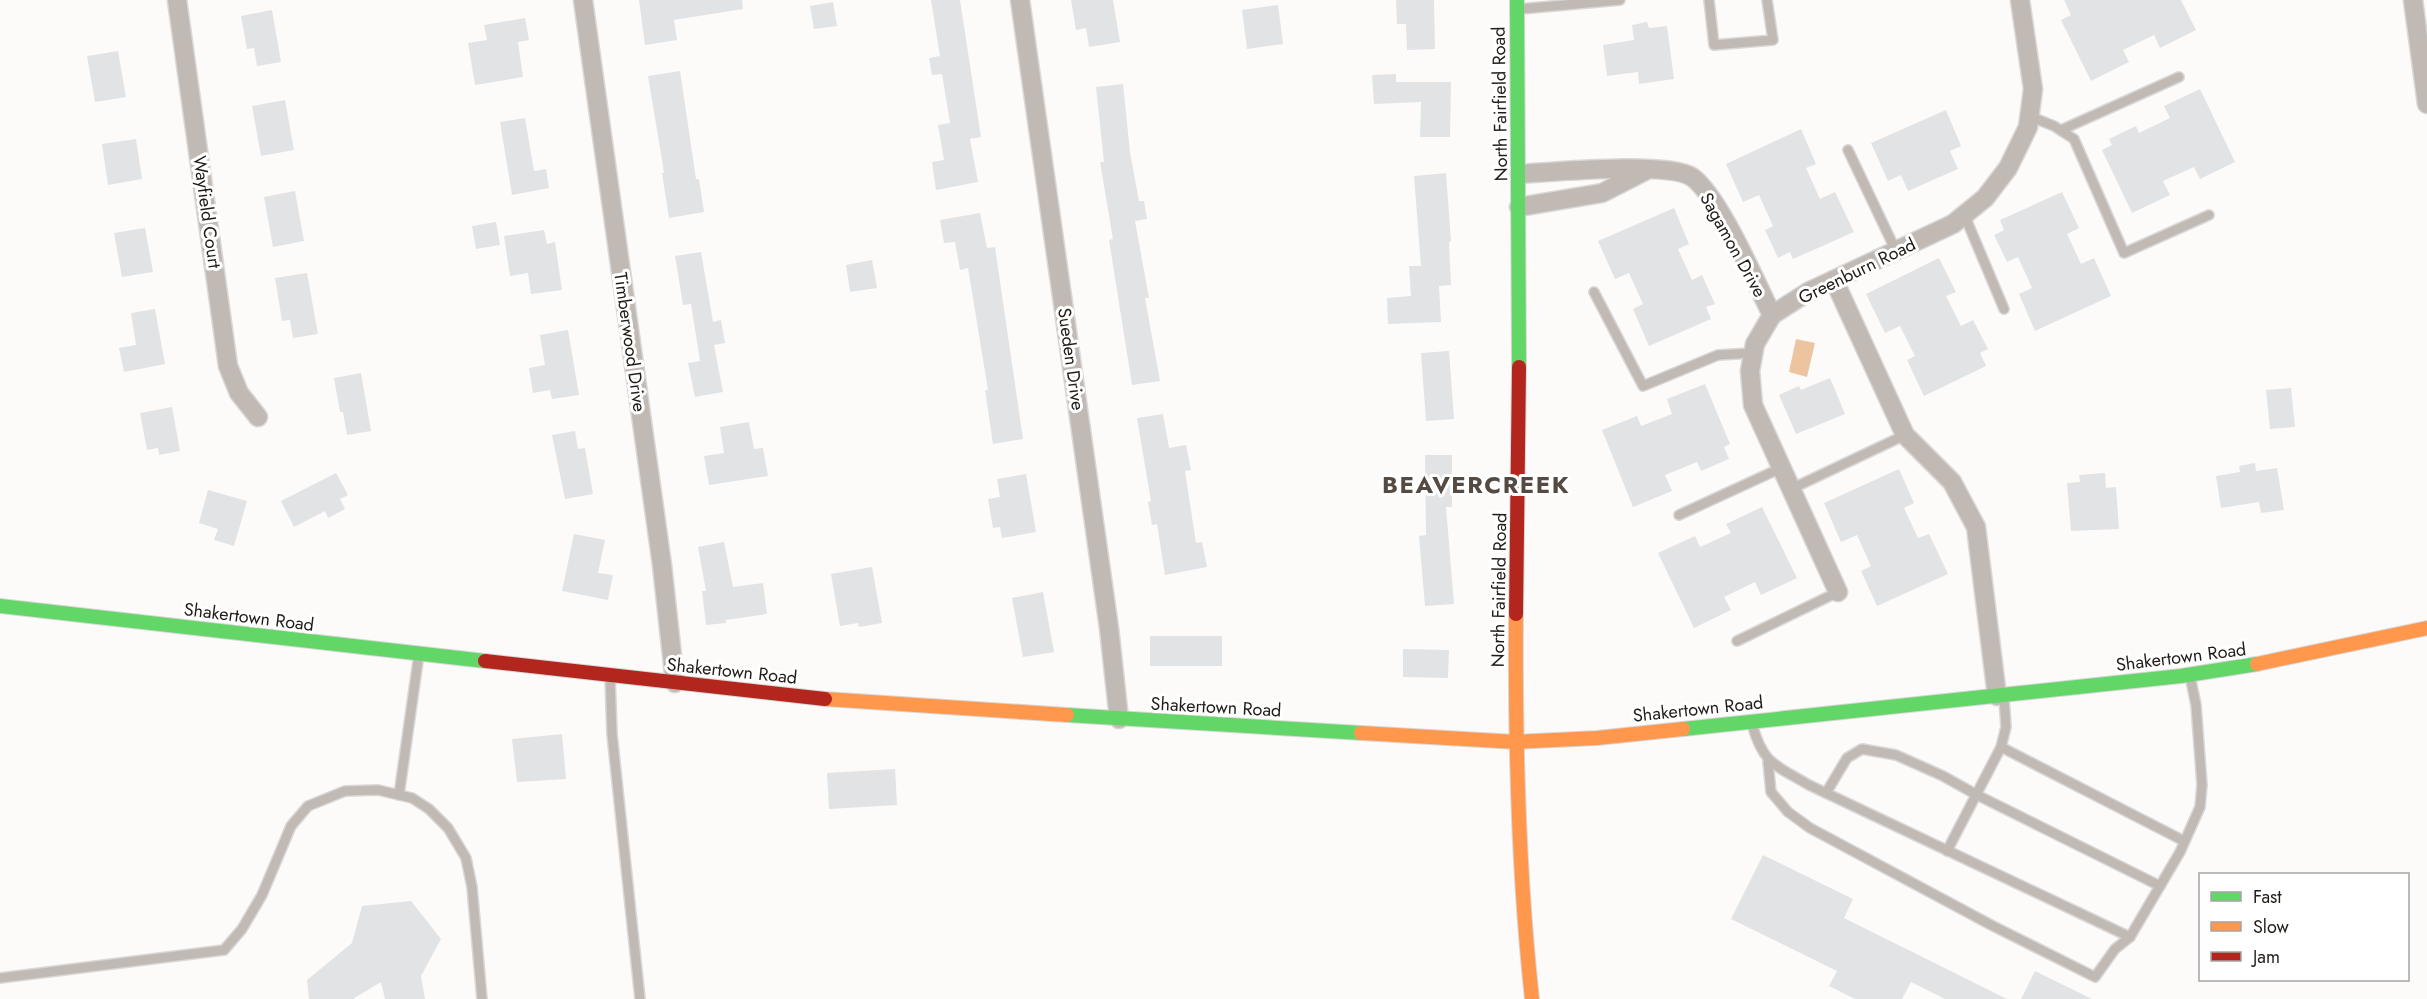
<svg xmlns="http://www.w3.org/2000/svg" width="2427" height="999" viewBox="0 0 2427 999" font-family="Jost,sans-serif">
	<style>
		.water { fill: #ecc4a0 }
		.building { fill: #e2e3e5 }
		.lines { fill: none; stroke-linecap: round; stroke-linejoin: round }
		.lane-casing { stroke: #d9d7d7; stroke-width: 12 }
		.street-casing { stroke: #d9d7d7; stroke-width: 21 }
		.fast-casing { stroke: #d9d7d7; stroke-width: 16 }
		.slow-casing { stroke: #d9d7d7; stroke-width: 16 }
		.jam-casing { stroke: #d9d7d7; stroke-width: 16 }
		.lane { stroke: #c1bab4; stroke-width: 9 }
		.street { stroke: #c1bab4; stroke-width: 18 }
		.fast { stroke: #63d668; stroke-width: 14 }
		.slow { stroke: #ff974d; stroke-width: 14 }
		.jam { stroke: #b3261e; stroke-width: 14 }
		.labels { text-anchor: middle; stroke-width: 6; stroke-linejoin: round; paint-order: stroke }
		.street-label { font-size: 18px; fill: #201c18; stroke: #fff }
		.district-label { font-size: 24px; font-weight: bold; letter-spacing: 1.5px; fill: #544a42; stroke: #fff }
	</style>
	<rect width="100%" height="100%" fill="#fdfbfa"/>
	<!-- water -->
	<path class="water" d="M1796 339 1815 343 1807 377 1789 372Z"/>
	<!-- building -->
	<g class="building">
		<path d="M639 0H742L743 9 674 20 677 40 645 45Z"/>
		<path d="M931 0H960L981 137 970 139 978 182 936 190 932 162 944 160 938 125 950 123 942 74 932 75 929 58 940 56Z"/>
		<path d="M1071 0H1113L1120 42 1089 47 1086 28 1076 30Z"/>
		<path d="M1396 0H1434L1435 49 1407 50 1406 24H1397Z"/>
		<path d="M2064 0H2181L2196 30 2160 48 2154 35 2123 50 2129 62 2091 81 2061 20 2071 15Z"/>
		<path d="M833 2 837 26 814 29 810 6Z"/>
		<path d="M1278 5 1283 44 1247 49 1242 10Z"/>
		<path d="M272 10 281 62 257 66 254 48 247 49 241 16Z"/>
		<path d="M525 18 529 40 518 42 523 77 475 85 468 43 487 40 484 25Z"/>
		<path d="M1647 22 1649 28 1667 26 1674 79 1639 84 1638 72 1607 76 1603 45 1634 40 1632 25Z"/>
		<path d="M118 51 126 97 95 102 87 56Z"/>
		<path d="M680 71 696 179H699L704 212 669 218 662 173H664L662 160 648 76Z"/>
		<path d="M1396 74V82H1451L1450 137H1420L1421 102 1374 104 1372 75Z"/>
		<path d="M1123 84 1130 152 1139 201H1144L1147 219 1135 221 1149 298H1145L1160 381 1132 385 1109 240 1113 239 1100 162H1104L1096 87Z"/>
		<path d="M2200 89 2235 162 2200 179 2194 167 2163 181 2170 195 2132 213 2102 150 2112 145 2109 139 2136 126 2139 133 2170 118 2164 106Z"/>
		<path d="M285 100 294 150 261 156 252 106Z"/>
		<path d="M1946 110 1961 146 1950 151 1958 169 1908 191 1901 175 1888 181 1871 143Z"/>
		<path d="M525 118 534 171 546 169 549 188 512 195 500 122Z"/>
		<path d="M1801 129 1816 164 1806 168 1820 199 1835 192 1854 232 1793 259 1790 252 1778 258 1765 230 1773 226 1759 195 1743 202 1726 164Z"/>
		<path d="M136 139 142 179 108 185 102 144Z"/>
		<path d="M1446 173 1451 241 1449 242 1451 285 1439 286 1441 322 1388 324 1387 298 1411 296 1409 266H1421L1414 176Z"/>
		<path d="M295 191 304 241 273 247 264 197Z"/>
		<path d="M2062 192 2079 228 2067 234 2081 264 2094 258 2111 296 2035 331 2019 294 2032 288 2018 257 2007 262 1994 235 2004 230 2000 220Z"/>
		<path d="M1674 208 1689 244 1678 249 1692 280 1702 275 1715 304 1706 307 1711 319 1649 346 1633 309 1643 304 1629 273 1615 279 1598 241Z"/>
		<path d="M980 213 987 248 995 247 1023 439 993 444 985 390H988L968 268 960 270 955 242 944 243 940 220Z"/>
		<path d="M496 222 500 245 476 249 472 226Z"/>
		<path d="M145 228 153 272 122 277 114 233Z"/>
		<path d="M544 230 547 244 555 242 562 290 531 294 528 273 510 276 504 236Z"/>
		<path d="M701 252 713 322 721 320 725 343 714 345 723 392 695 397 688 363 700 361 691 304 683 305 675 256Z"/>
		<path d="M1939 258 1956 292 1946 296 1961 326 1973 320 1988 349 1980 353 1986 366 1924 396 1907 360 1915 356 1900 326 1885 333 1866 294Z"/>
		<path d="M872 260 877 288 850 292 846 265Z"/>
		<path d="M307 273 318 334 293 338 290 320 282 321 275 278Z"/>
		<path d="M155 309 165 364 124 372 119 348 136 345 131 313Z"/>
		<path d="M568 330 579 395 552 399 550 390 533 393 529 368 545 365 540 335Z"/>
		<path d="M1449 351 1454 419 1426 421 1421 353Z"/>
		<path d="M361 373 371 431 347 435 343 412H340L334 378Z"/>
		<path d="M1830 378 1845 414 1796 434 1779 395 1799 386 1801 390Z"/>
		<path d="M1705 384 1730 444 1724 447 1729 459 1701 471 1697 462 1665 475 1672 491 1633 507 1602 430 1637 416 1641 426 1672 414 1667 399Z"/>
		<path d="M2291 388 2295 427 2270 429 2266 390Z"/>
		<path d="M172 407 180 451 159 455 158 448 147 450 140 413Z"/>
		<path d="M1163 414 1169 448 1186 445 1191 470 1185 471 1196 543 1202 542 1207 567 1165 575 1157 524 1152 525 1148 502 1151 501 1137 418Z"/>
		<path d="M749 422 754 449 763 448 768 476 709 485 704 456 724 453 720 427Z"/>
		<path d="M575 431 578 449 585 448 593 494 565 499 552 435Z"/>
		<path d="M1425 455H1452V507H1446L1454 604 1425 606 1419 536 1426 535Z"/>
		<path d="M2255 463 2256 471 2277 468 2284 510 2261 513 2259 502 2221 508 2216 476 2240 472 2239 466Z"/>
		<path d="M1899 469 1914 503 1904 508 1918 538 1929 534 1948 574 1877 606 1861 571 1871 566 1857 535 1841 542 1824 503Z"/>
		<path d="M336 473 348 495 340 499 345 509 328 518 325 511 294 527 281 501Z"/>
		<path d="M2105 473 2106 488 2116 487 2119 529 2071 531 2067 483 2080 482 2079 475Z"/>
		<path d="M1026 474 1036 532 1002 538 1000 527 993 528 988 499 1000 497 997 479Z"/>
		<path d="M208 490 247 501 234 546 214 540 218 529 199 523Z"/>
		<path d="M1762 507 1797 578 1761 595 1755 582 1724 597 1731 610 1694 628 1658 553 1695 536 1700 547 1731 533 1726 524Z"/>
		<path d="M574 534 605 540 598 573 613 575 608 600 562 591Z"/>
		<path d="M724 542 733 587 763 583 767 614 726 620V623L706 625 702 591H706L698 547Z"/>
		<path d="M872 567 882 623 859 627 858 623 840 626 831 574Z"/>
		<path d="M1043 592 1054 652 1023 657 1012 598Z"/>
		<rect x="1150" y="636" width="72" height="30"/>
		<path d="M1403 649 1449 650 1448 678 1403 677Z"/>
		<path d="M562 734 566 779 517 782 512 739Z"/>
		<path d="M895 769 897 805 829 809 827 773Z"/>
		<path d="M1763 855 1853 899 1844 918 2007 999H1945L1911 982 1902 999H1855L1829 986 1837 971 1731 919Z"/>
		<path d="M411 901 441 939 421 976 425 999H385L381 982 353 999H309L307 980 352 943 362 906Z"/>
		<path d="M2035 971 2092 999H2021Z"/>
	</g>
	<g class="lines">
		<!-- lane casing -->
		<g class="lane-casing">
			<g id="lane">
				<path d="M1709 0 1714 45 1773 40 1767 0"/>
				<path d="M1520 9 1620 0"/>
				<path d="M2029 116 2054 126 2074 139 2124 253 2209 215"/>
				<path d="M2061 130 2179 77"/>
				<path d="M1848 150 1896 251"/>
				<path d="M1964 214 2004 309"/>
				<path d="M1594 292 1643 386 1718 355 1753 353"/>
				<path d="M1791 489 1905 435"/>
				<path d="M1679 515 1781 468"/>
				<path d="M1737 641 1838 592"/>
				<path d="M610 676 612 734 640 999"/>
				<path d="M1752 724C1763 764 1775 765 1809 785L2130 937"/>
				<path d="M2001 747 2184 841"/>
				<path d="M1768 762 1771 792 1788 812 1810 828 1993 926 2095 977 2115 949 2130 937 2180 852 2200 807 2202 785 2196 705 2190 676"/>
				<path d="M1826 793 1847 758 1862 749 1896 755 1943 776 1977 795 2160 886"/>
				<path d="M399 795 419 654"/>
				<path d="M1947 851 2001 747 2006 727 2004 698"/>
				<path d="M0 978 224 950 242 929 262 895 291 826 308 806 345 791 378 790 412 798 429 809 448 828 466 858 472 887 482 999"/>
			</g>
		</g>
		<!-- street casing -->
		<g class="street-casing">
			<g id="street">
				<path d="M177 0 228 366 239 393 258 417"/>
				<path d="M583 0 662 565 675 683"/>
				<path d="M1020 0 1109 628 1119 719"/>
				<path d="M2413 0 2427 104"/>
				<path d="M1520 174C1553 172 1668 161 1692 177 1719 196 1756 283 1772 315"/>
				<path d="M1519 207 1602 193 1645 171"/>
				<path d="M1834 280 1905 435 1952 482 1976 527 1997 696"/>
				<path d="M1838 592 1753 405 1750 371 1755 344 1772 315 1808 292 1953 224 1985 198 2008 168 2028 127 2033 89 2020 0"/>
			</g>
		</g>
		<!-- fast casing -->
		<g class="fast-casing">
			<g id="fast">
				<path d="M1517 0 1519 367"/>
				<path d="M0 606 485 661"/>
				<path d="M1067 715 1361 733"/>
				<path d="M1683 729 2181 676 2257 664"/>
			</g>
		</g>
		<!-- slow casing -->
		<g class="slow-casing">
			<g id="slow">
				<path d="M1516 614C1515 743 1518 871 1532 999"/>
				<path d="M2257 664 2427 628"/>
				<path d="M825 699 1067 715"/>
				<path d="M1361 733 1516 742 1597 738 1683 729"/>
			</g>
		</g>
		<!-- jam casing -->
		<g class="jam-casing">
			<g id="jam">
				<path d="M1516 614 1519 367"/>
				<path d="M485 661 825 699"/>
			</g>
		</g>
		<!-- lane -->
		<use href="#lane" class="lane"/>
		<!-- street -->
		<use href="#street" class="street"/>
		<!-- fast -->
		<use href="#fast" class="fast"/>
		<!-- slow -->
		<use href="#slow" class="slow"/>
		<!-- jam -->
		<use href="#jam" class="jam"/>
	</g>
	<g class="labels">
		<!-- street labels -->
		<g class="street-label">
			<text transform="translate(1500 104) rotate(-91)" y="6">North Fairfield Road</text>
			<text transform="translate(207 212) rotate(82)" y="6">Wayfield Court</text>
			<text transform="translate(1733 245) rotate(61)" y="6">Sagamon Drive</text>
			<text transform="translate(1857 271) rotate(-26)" y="6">Greenburn Road</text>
			<text transform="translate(630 342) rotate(82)" y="6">Timberwood Drive</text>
			<text transform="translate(1071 359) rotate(82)" y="6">Sueden Drive</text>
			<text transform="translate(1499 590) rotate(-89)" y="6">North Fairfield Road</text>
			<text transform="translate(249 617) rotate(7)" y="6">Shakertown Road</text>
			<text transform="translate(2181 657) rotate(-7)" y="6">Shakertown Road</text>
			<text transform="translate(732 671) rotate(6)" y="6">Shakertown Road</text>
			<text transform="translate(1216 707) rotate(3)" y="6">Shakertown Road</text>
			<text transform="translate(1698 709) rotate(-6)" y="6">Shakertown Road</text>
		</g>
		<!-- district labels -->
		<g class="district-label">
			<text x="1476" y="493">BEAVERCREEK</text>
		</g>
	</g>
	<!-- legend -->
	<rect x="2199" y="873" width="210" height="108" fill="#ffffff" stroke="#a6a4a3" stroke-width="1.5"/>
	<rect x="2211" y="892" width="30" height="9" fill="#63d668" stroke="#a6a4a3" stroke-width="1.5"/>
	<text x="2253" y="903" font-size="18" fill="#201c18">Fast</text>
	<rect x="2211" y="922" width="30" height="9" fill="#ff974d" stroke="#a6a4a3" stroke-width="1.5"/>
	<text x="2253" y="933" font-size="18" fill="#201c18">Slow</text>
	<rect x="2211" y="952" width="30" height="9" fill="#b3261e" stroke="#a6a4a3" stroke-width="1.5"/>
	<text x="2253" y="963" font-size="18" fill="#201c18">Jam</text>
</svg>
